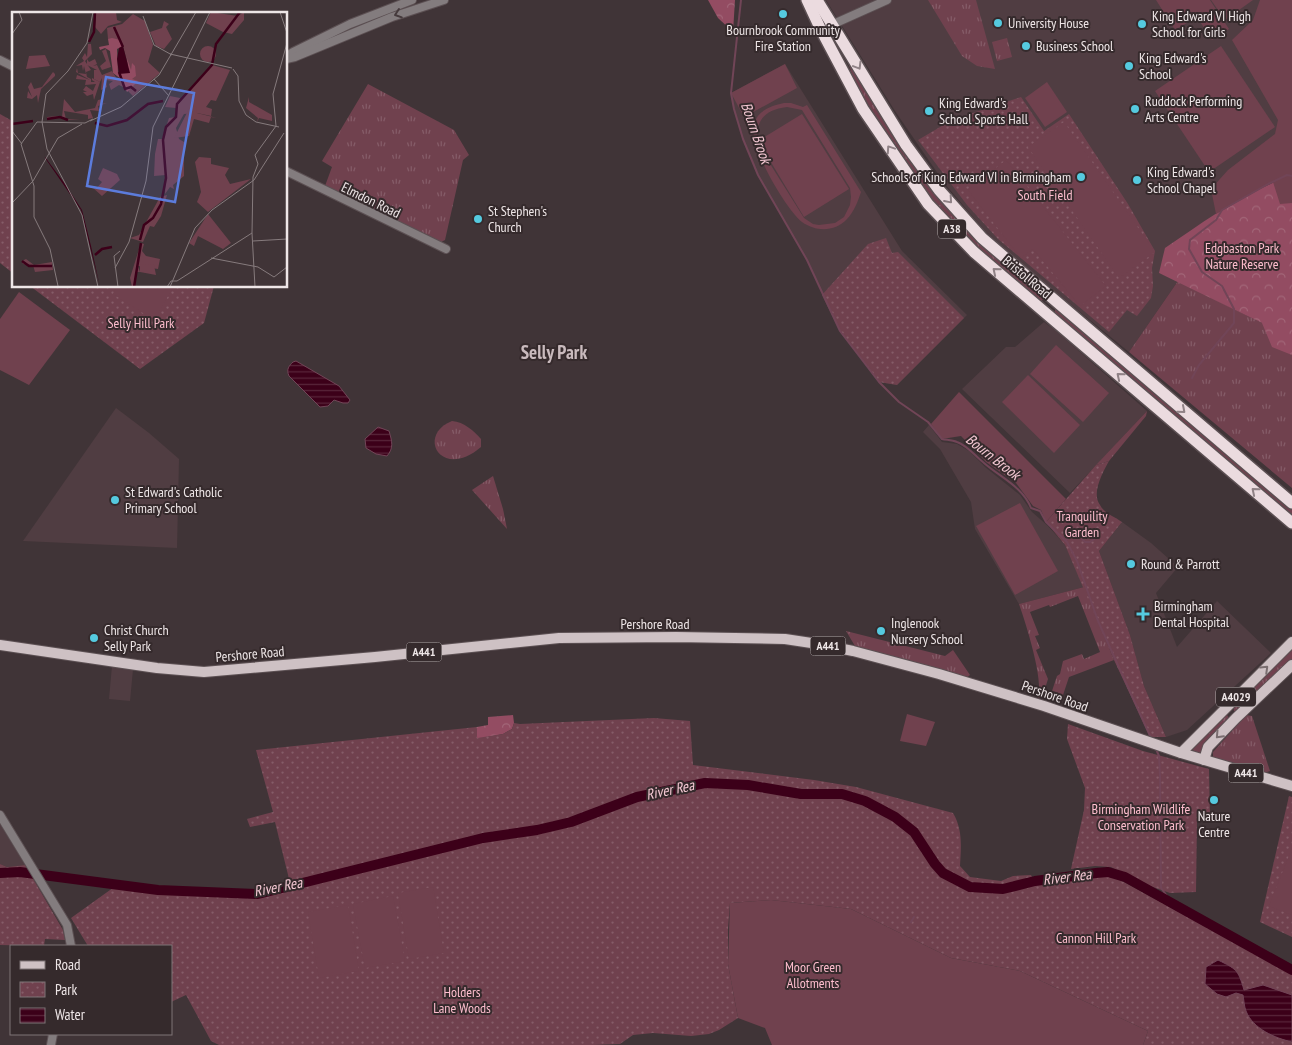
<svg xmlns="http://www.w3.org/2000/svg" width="1292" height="1045" viewBox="0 0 1292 1045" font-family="'PT Sans Narrow',sans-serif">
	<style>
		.built { fill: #503d42 }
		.grass { fill: url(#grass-tufts) }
		.forest { fill: url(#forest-crowns) }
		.park { fill: url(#park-dots) }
		.garden { fill: #70414e; fill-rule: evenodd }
		.water { fill: url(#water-rules); stroke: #714557 }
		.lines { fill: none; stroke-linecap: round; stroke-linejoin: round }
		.stream { stroke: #714557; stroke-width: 2 }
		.river { stroke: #3c0019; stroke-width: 10 }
		.minor-casing { stroke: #5c5053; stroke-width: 10 }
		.major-casing { stroke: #5c5053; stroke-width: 12 }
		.highway-casing { stroke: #5c5053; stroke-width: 14 }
		.minor { stroke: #837c7e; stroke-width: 8 }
		.major { stroke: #cec1c4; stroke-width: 10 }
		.highway { stroke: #ebdbdf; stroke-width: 11 }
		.oneway { stroke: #453a3c }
		.oneway2 { stroke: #908286 }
		.oneway3 { stroke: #7a6e70 }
		.poi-dot { fill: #55cadf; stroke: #352a2c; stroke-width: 2 }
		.labels { text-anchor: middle; stroke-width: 4; stroke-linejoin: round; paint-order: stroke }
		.shield { fill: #352a2c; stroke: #b6aeaf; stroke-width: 1 }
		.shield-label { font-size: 12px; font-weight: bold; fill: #eee6e7 }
		.poi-label { font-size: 14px; fill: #eee6e7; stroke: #352a2c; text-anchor: start }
		.park-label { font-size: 14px; fill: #febece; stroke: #352a2c }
		.street-label { font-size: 14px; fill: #eee6e7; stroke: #352a2c }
		.water-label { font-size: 15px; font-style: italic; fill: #f4c8d3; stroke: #352a2c }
		.district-label { font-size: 19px; font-weight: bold; fill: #c9babd; stroke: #352a2c }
		.inset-river { fill: none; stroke: #3c0019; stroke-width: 2.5 }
		.inset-road { fill: none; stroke: #867b7d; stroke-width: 1 }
		.view { fill: #5c7cdc; fill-opacity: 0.15; stroke: #5c7cdc; stroke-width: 2.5 }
		.inset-edge { fill: none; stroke: #eee6e7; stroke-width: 2.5 }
	</style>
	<defs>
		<pattern id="grass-tufts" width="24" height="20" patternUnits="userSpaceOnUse" patternTransform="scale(1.25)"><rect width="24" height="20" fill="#70414e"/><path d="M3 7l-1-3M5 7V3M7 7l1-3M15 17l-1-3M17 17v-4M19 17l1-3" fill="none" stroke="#855c68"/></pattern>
		<pattern id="forest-crowns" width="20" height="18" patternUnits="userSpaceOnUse" patternTransform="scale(1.25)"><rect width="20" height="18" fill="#934c62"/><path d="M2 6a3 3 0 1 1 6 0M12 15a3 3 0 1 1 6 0" fill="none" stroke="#a26678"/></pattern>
		<pattern id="park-dots" width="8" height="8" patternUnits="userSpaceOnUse" patternTransform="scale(1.25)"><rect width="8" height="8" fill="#70414e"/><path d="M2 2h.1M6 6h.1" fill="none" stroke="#855c68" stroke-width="1.8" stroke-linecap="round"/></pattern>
		<pattern id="water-rules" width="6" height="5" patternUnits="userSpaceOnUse" patternTransform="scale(1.25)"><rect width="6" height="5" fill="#3c0019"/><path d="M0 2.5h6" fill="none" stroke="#58253a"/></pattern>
	</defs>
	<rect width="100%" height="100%" fill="#403437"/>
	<!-- built -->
	<g class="built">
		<path d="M826 0H1292V203L1273 182 1222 210 1159 273 1178 281 1129 352 1009 254 985 231 945 184 895 111Z"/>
		<path d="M785 64 902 251 967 315 897 385 879 382 840 331 807 260 758 175 743 139 734 109 731 93Z"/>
		<path d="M1044 322 1055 330 1147 411 1070 493 962 389 1006 347H1015Z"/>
		<path d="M116 408 149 433 179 459 177 548 23 541Z"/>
		<path d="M929 425 942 442 957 444 969 451 985 467 1020 495 1032 512 1048 526 1065 545 1084 587 1019 604 975 529 971 502 940 449 923 432Z"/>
		<path d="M1122 522 1151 543 1178 567 1156 593 1177 647 1217 601 1271 653 1187 730 1166 737 1144 686 1130 635 1099 551Z"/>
		<path d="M112 666 133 669 130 701 109 699Z"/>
		<path d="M0 824 25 865 7 867 0 864Z"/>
	</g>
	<!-- grass -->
	<g class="grass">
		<path d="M928 0H976L995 69 977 66 962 56Z"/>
		<path d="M1007 38 1012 57 997 61 992 42Z"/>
		<path d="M847 59 902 144 1044 298 1041 302 976 251 930 201 855 84Z"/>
		<path d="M368 84 454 130 469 155 463 160 445 240 441 242 394 221 325 186 332 167 322 161Z"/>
		<path d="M1178 281 1262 323 1292 310V488L1129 352Z"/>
		<path d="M1055 307 1292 507V518L1055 316Z"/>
		<path d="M1147 411 1146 416 1109 461 1096 465Z"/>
		<path d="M452 421C464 422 474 431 481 439V447C441 481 416 435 452 421Z"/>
		<path d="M493 476 503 509 507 529 472 490Z"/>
		<path d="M1084 587 1114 660 1069 677 1063 695 1052 691 1057 676 1060 674 1063 661 1082 654 1084 659 1100 652 1078 596 1050 607 1049 605 1030 612 1039 635 1035 636 1040 648 1036 650 1048 679 1042 698H1038C1044 680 1026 624 1019 604Z"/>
		<path d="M846 631 945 656 953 650 970 675 967 677 855 646Z"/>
		<path d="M1292 646V660L1238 712 1234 711 1233 706Z"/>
		<path d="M1226 713 1230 720 1200 753 1194 751 1190 747Z"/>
		<path d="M1246 715 1252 716 1270 771 1264 773 1213 757V752Z"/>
	</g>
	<!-- forest -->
	<g class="forest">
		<path d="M708 0H735L733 32 718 18Z"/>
		<path d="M1292 176V355L1272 347 1262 323 1159 273 1165 248C1205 221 1246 190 1292 176Z"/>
		<path d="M513 715 514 723 512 729 503 734 477 739V727L488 725V717Z"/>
	</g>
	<!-- park -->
	<g class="park">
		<path d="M1021 97 1044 131 1069 114 1128 204 1155 251 1152 268 1153 286 1151 298 1137 316 1127 310 1109 332 998 239 967 205 918 140 952 120Z"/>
		<path d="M0 114 14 122V130L11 136 14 137V274L0 263Z"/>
		<path d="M886 238 892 253 898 252 964 318 897 385 879 382 840 331 822 295 868 244Z"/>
		<path d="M30 286H214L204 323 140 369Z"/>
		<path d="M1109 461C1103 472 1091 493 1100 505 1104 513 1115 517 1122 522L1099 551 1130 635 1144 686 1166 737H1150L1114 660 1065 545 1046 522 1096 465Z"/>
		<path d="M654 718 690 721 693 765 814 780 856 787 953 813C963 830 961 847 960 866L970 877 1001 881 1013 876 1031 875 1036 884 1097 874 1109 876 1124 882 1292 974V1045H1143L1148 1031 1020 971 951 958 851 909 771 900 730 903 728 929V964L738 1018 719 1030 709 1034 691 1036 653 1033 633 1035 620 1044 593 1045H219L211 1041 186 995 171 1002V946H88L71 918 117 885 158 890 258 894 291 887 275 822 250 827 247 819 273 812 256 750 477 727V738L503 734 512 729 514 723 520 724Z"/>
		<path d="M1068 724 1143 751 1209 769 1210 819H1197L1196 892 1170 893 1144 884 1111 867 1095 866 1071 869 1084 810 1085 788 1067 739Z"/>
		<path d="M1289 796 1292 797V937L1260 922Z"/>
		<path d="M0 864 7 867 25 865 63 930 65 940 45 939 44 946 0 945Z"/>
	</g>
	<!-- garden -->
	<g class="garden">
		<path d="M1156 0H1210L1229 29 1212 40 1197 17 1175 30Z"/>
		<path d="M1211 0H1253L1225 20Z"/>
		<path d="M1260 0H1292V203L1280 204 1273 182 1216 214 1211 189 1228 170 1275 134 1278 120 1232 40 1253 20Z"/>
		<path d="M1221 46 1275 127 1209 172 1155 91Z"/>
		<path d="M785 64 797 88 744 117 731 93Z"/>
		<path d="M1047 82 1067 112 1045 127 1025 98Z"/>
		<path d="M784 103H791L803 107 807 105 861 192C858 201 854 212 847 219 835 232 816 232 802 222 785 208 748 145 754 124 758 110 771 106 784 103ZM787 107 802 110 850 188 851 197 850 205 844 217 835 223 819 225 813 224 804 218 757 143C756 120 764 110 787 107Z"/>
		<path d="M802 114 849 189 804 217 758 141Z"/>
		<path d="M1064 122 1155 252 1119 278 1028 147Z"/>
		<path d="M1006 160 1106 286 1080 306 1033 249 1021 258 968 190Z"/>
		<path d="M117 286H174L154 320 113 294Z"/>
		<path d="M19 292 70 330 29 385 0 370V319Z"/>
		<path d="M1056 345 1109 393 1083 422 1030 374Z"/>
		<path d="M1028 375 1080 425 1054 453 1002 402Z"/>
		<path d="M959 392 1066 499 1046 522 1041 510 1033 506 1016 483 986 462 961 436 942 439 931 424Z"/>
		<path d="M1020 503 1058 571 1015 595 976 526Z"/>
		<path d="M907 714 935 722 926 746 900 741Z"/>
		<path d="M1292 848V915L1269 906Z"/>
		<path d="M433 887 444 953 409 959 398 893Z"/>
		<path d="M393 896 405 961 365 968 353 904Z"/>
		<path d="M771 900 851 909 951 958 1020 971 1148 1031 1143 1045H772L765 1028 738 1018 728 964 730 903Z"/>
		<path d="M348 905 359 971 319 978 308 912Z"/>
	</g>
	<!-- water -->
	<g class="water">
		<path d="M296 361 339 386 350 400 348 403H343L334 400 328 406 320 407 289 376C286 369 289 366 293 362Z"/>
		<path d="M378 427 389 431C392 441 394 448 387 456L376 454 366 448 365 439Z"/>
		<path d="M1218 960C1236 969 1238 969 1244 990L1263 985 1292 995V1042C1275 1038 1253 1029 1246 1011 1244 1006 1244 1000 1243 995L1236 993 1226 997 1217 994 1205 984 1206 967Z"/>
	</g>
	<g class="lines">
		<!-- stream -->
		<g class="stream">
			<path d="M741 0 731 93 734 109 743 139 758 175 807 260 840 331 879 382 899 402 928 422 942 439C946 440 952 440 957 442 968 446 975 456 984 463 1000 477 1023 487 1031 508L1040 511 1046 522 1067 542 1077 561 1098 621 1151 738"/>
			<path d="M1192 378 1199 365 1234 323V309L1222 286 1202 272 1189 249 1190 240 1216 220 1222 210 1268 184 1287 175 1292 176"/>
			<path d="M1082 539 1085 542H1090L1097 537"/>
			<path d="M1066 540 1076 533 1080 537"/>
			<path d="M1156 749 1159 756 1160 776 1161 888 1173 904"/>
			<path d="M911 922 914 917"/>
		</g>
		<!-- river -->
		<path class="river" d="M0 873 20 872 158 890 258 894 483 838 537 830 571 822 637 797 705 783 748 785 801 794H842L865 801 895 817 914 832 935 864 943 873 970 887 1003 889 1035 881 1096 873 1108 872 1125 877 1292 970"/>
		<!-- minor casing -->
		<g class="minor-casing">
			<g id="minor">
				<path d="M829 26 887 0"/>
				<path d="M286 57 293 52 350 24 412 0"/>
				<path d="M286 59 295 57 392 17 444 0"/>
				<path d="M0 60 14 67"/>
				<path d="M286 171 446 249"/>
				<path d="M0 815 67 925 71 946"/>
				<path d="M51 1045 53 1034"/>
			</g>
		</g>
		<!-- major casing -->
		<g class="major-casing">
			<g id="major">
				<path d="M0 645 157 668 204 672 375 657 559 638 676 637 785 639 818 644 853 651 939 674 1044 706 1181 753 1292 786"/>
				<path d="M1181 753 1292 642"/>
				<path d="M1204 760 1208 747 1236 718 1292 665"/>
			</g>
		</g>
		<!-- highway casing -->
		<g class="highway-casing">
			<g id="highway">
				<path d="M807 0 820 28 863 109 928 204 974 252 1292 523"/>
				<path d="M817 0 906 145 939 190 982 238 1292 503"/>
			</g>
		</g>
		<!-- minor -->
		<use href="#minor" class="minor"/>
		<!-- major -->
		<use href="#major" class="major"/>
		<!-- highway -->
		<use href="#highway" class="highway"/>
	</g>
	<!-- one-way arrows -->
	<defs><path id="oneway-chevron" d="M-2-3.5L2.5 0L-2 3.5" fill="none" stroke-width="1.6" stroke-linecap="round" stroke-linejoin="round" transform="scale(1.25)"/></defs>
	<use class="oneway" href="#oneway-chevron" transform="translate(398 14) rotate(161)"/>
	<g class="oneway2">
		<use href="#oneway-chevron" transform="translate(858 66) rotate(59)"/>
		<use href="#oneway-chevron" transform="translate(890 149) rotate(-124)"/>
		<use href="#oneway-chevron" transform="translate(949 200) rotate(49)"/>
		<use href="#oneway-chevron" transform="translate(996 271) rotate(-140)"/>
		<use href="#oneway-chevron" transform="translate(1120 376) rotate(-140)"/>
		<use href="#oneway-chevron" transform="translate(1182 410) rotate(41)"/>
		<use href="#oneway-chevron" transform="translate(1255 491) rotate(-140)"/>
	</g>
	<g class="oneway3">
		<use href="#oneway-chevron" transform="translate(1265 669) rotate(-44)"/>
		<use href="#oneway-chevron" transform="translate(1219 735) rotate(133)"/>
	</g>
	<!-- markers -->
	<g class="poi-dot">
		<circle cx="783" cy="14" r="5"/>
		<circle cx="998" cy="23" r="5"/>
		<circle cx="1142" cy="24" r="5"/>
		<circle cx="1026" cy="46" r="5"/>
		<circle cx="1129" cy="66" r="5"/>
		<circle cx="1135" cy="109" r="5"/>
		<circle cx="929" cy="111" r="5"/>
		<circle cx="1081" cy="177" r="5"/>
		<circle cx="1137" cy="180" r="5"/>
		<circle cx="478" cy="219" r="5"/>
		<circle cx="115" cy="500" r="5"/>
		<circle cx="1131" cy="564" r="5"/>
		<path d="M1140.5 606.5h5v5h5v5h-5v5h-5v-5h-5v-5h5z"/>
		<circle cx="881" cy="631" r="5"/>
		<circle cx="94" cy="638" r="5"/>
		<circle cx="1214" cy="800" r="5"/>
	</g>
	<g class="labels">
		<!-- shield labels -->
		<g class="shield">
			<rect x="938" y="219.5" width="28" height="19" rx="4"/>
			<rect x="810.5" y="636.5" width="35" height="19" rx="4"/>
			<rect x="406.5" y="642.5" width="35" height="19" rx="4"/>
			<rect x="1216" y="687.5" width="40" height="19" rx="4"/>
			<rect x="1228.5" y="763.5" width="35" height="19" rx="4"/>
		</g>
		<g class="shield-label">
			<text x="952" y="233">A38</text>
			<text x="828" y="650">A441</text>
			<text x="424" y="656">A441</text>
			<text x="1236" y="701">A4029</text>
			<text x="1246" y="777">A441</text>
		</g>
		<!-- poi labels -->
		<g class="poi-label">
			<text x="1152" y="21">King Edward VI High<tspan x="1152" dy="16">School for Girls</tspan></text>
			<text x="1008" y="28">University House</text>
			<text x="783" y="35" text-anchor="middle">Bournbrook Community<tspan x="783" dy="16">Fire Station</tspan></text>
			<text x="1036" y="51">Business School</text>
			<text x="1139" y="63">King Edward's<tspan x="1139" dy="16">School</tspan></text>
			<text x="1145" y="106">Ruddock Performing<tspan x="1145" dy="16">Arts Centre</tspan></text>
			<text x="939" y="108">King Edward's<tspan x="939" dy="16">School Sports Hall</tspan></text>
			<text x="1147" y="177">King Edward's<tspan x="1147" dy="16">School Chapel</tspan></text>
			<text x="1071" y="182" text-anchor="end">Schools of King Edward VI in Birmingham</text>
			<text x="488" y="216">St Stephen's<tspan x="488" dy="16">Church</tspan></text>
			<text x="125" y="497">St Edward's Catholic<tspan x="125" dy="16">Primary School</tspan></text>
			<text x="1141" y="569">Round &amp; Parrott</text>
			<text x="1154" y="611">Birmingham<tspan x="1154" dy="16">Dental Hospital</tspan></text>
			<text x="891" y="628">Inglenook<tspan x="891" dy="16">Nursery School</tspan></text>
			<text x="104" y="635">Christ Church<tspan x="104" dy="16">Selly Park</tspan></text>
			<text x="1214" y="821" text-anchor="middle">Nature<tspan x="1214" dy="16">Centre</tspan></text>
		</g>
		<!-- park labels -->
		<g class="park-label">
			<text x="1045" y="200">South Field</text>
			<text x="1242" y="253">Edgbaston Park<tspan x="1242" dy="16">Nature Reserve</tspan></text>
			<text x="141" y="328">Selly Hill Park</text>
			<text x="1082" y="521">Tranquility<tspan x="1082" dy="16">Garden</tspan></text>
			<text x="1141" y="814">Birmingham Wildlife<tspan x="1141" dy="16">Conservation Park</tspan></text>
			<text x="1096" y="943">Cannon Hill Park</text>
			<text x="813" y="972">Moor Green<tspan x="813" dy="16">Allotments</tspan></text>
			<text x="462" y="997">Holders<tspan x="462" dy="16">Lane Woods</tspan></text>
		</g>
		<!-- street labels -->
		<g class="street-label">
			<text transform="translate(371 200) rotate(26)" y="5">Elmdon Road</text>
			<text transform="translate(1027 277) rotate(40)" y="5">Bristol Road</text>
			<text x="655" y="629">Pershore Road</text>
			<text transform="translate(250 654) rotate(-5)" y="5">Pershore Road</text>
			<text transform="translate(1055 696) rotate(19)" y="5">Pershore Road</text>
		</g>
		<!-- water labels -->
		<g class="water-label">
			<text transform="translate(756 133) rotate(71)" y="5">Bourn Brook</text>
			<text transform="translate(993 457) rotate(38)" y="5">Bourn Brook</text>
			<text transform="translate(670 790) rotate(-12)" y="5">River Rea</text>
			<text transform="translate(1067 877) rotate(-7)" y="5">River Rea</text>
			<text transform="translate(278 887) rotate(-11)" y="5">River Rea</text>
		</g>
		<!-- district labels -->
		<g class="district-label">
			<text x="554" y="359">Selly Park</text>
		</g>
	</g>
	<!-- overview -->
	<g transform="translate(12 12)">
		<rect width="275" height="275" fill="#403437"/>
		<path d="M121 2 133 9 141 33 136 50 148 61 121 84 116 79 121 72 111 34 109 28 96 27 95 16 110 12ZM76 32H79L80 42 73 49 79 58 74 60 75 65 79 67V70H83L80 68V66L88 70 82 88 81 82 75 84 71 80H75L71 78 74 74 81 79 84 72 73 73 74 68 64 67 65 63 78 68 64 60 65 56 66 61 74 62 72 54 71 59 70 53 64 54 72 49 70 46 73 41 75 45ZM41 60 43 62V64L29 77 26 91 25 83 20 87 15 86 16 79 20 85 16 75 19 70 22 77 30 75ZM52 87 63 100 83 96 86 88 91 87 89 92 95 91 86 94 87 99 78 98 81 106 76 107V103L52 99 54 107 68 108H53L47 105 35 107V105L47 104 50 105Z" fill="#70414e"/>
		<path d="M100 26 109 28 111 34 105 37 106 61 116 55 115 46 119 58 120 51 123 54 124 64 120 67 126 69 115 80 109 67 101 61 98 39 93 36 88 38 87 35 97 33 96 27Z" fill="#934c62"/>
		<path d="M84 0H104L105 8 110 10 96 14 89 22 83 15ZM199 0 226 4 232 0V8L220 22 211 20 194 11ZM33 43 38 54 14 57 17 44ZM200 53 218 58 204 89 199 88 194 95 200 97 199 104 185 101 172 102 164 116 167 127 172 130V164L161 173 162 177 158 175 153 182 154 163 142 164 143 142 146 127H150L157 106 163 105 165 100 164 96 153 95 158 84 168 86 167 91ZM237 85V90L260 103V109L247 106 245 110 246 106 234 96ZM187 145 199 146V152L217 156 213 163 218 172 239 167 196 200 185 190 189 180 183 150ZM91 156 105 162 108 168 90 184 80 175 84 177 90 170 86 167ZM155 183 149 204 142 215 138 214 131 230 118 226 127 223 148 185ZM196 202 219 231 211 237 186 224 182 234 177 231ZM129 231 132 232 130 239 134 244 148 247 146 257 126 254 128 260H124L123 275H120L118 266ZM14 247 22 253 40 250 41 258 23 260 21 253 11 252 10 249Z" fill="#70414e"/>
		<path d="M152 9 157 12 154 15 160 27 152 37 144 34 138 20 150 16ZM188 42a8 8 0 1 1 16 0a8 8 0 1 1-16 0ZM94 37 99 55 90 58 88 54 94 49 90 39ZM75 47 77 50 83 47 85 52 81 54 85 53 90 63 100 59 105 67 111 66V75L107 73 99 78 97 72 101 69 94 68 95 75 89 78 90 66 88 70 82 67V58H85L75 53ZM179 93 184 95 185 101 205 106 199 105 197 111 182 107 177 124 162 126ZM128 252 142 253 144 263 128 260Z" fill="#70414e"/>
		<path d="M111 34 118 61 107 62 105 47 107 36ZM32 112 33 145 53 172 70 198 79 234 88 275 69 198 33 146Z" fill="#3c0019"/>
		<path class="inset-river" d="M102 15 111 35M77 30 82 20 83 0M107 60 113 77 119 75 124 79M35 107 48 105 56 108M83 111 95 114 115 108 136 92 151 89M0 112 21 109M128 228 132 213 141 206 149 192 154 166 151 128 154 115 164 105 165 92 200 53 204 32 228 0M83 243 90 237 100 235M10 249 17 254H40M122 275 129 231"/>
		<path class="inset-road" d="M81 0 75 31 56 59 34 82 30 110 35 137 70 203 86 275M268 0 275 21M131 4 142 33 160 43M0 22 10 8 7 0M158 42 220 56M221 57 226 64 227 89 234 103 244 110 267 115M142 67 157 84M78 109 109 95 147 63 184 0M0 119 10 132M21 169 46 126 70 112M0 191 21 169M241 229 275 227M199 246 246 255 262 265M103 256 117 230 134 169 141 115 198 0M262 265 275 255M46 274 38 237 22 205V174L9 132 25 110 73 111 81 107M106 275 102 244 108 239M155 275 159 269H165L240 221M158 275 183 216 200 198 242 168 272 121M243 275 240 221 241 165 246 152 243 143 264 114 261 82 275 31"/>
		<path class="view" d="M94 65 182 81 163 190 75 174Z"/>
		<rect width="275" height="275" class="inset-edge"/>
	</g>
	<!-- legend -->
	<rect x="10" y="945" width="162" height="90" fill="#352a2c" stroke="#7f7577"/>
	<rect x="20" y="961" width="25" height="8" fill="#cec1c4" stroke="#7f7577"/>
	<text x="55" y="970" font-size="15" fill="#eee6e7">Road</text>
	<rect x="20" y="982" width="25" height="15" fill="url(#park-dots)" stroke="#7f7577"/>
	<text x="55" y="995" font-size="15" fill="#eee6e7">Park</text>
	<rect x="20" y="1008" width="25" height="15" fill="url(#water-rules)" stroke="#7f7577"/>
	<text x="55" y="1020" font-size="15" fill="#eee6e7">Water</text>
</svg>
